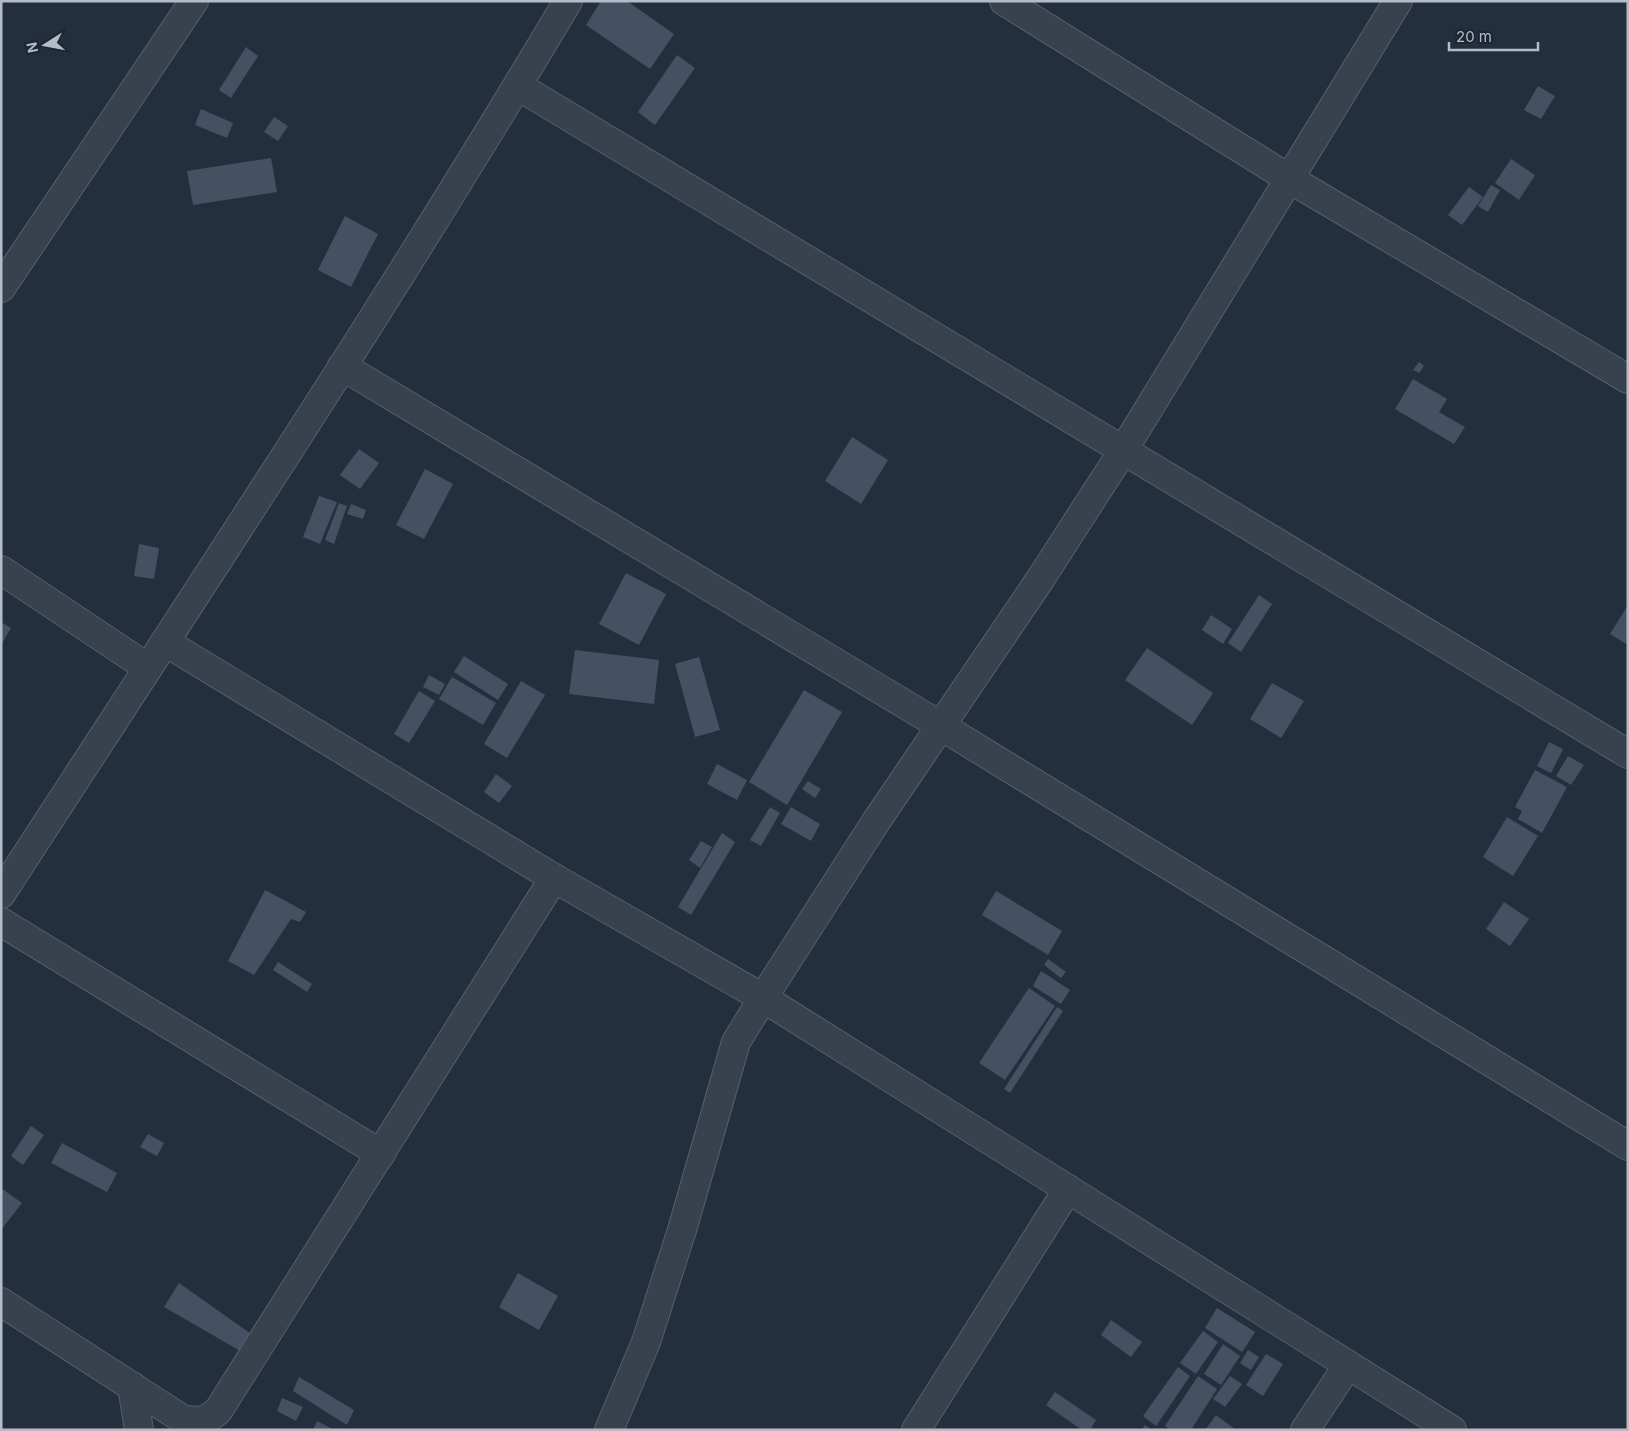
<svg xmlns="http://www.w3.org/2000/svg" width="1629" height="1431" viewBox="0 0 1629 1431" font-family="Inter,sans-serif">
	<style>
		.building { fill: #455162 }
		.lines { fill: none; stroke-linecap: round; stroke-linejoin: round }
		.minor-casing { stroke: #565f6c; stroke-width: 30 }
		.minor { stroke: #38414e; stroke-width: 28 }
	</style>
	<rect width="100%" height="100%" fill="#242f3e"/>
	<!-- building -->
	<g class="building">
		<path d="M601 1H627L674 34 650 69 586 25Z"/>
		<path d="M246 47 258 56 231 98 219 90Z"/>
		<path d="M677 55 695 68 655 125 638 112Z"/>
		<path d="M1538 86 1555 96 1541 119 1524 110Z"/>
		<path d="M201 109 233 123 227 138 195 125Z"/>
		<path d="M274 117 288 126 278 141 264 132Z"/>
		<path d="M271 158 277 192 193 205 187 171Z"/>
		<path d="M1511 159 1535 175 1519 200 1495 183Z"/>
		<path d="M1491 185 1500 190 1488 212 1478 206Z"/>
		<path d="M1469 187 1483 197 1462 225 1448 215Z"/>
		<path d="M345 216 378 234 351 287 318 270Z"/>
		<path d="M1419 362 1424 366 1419 373 1413 370Z"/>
		<path d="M1413 379 1447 399 1439 412 1465 427 1454 444 1395 409Z"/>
		<path d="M852 437 888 460 861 504 825 481Z"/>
		<path d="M359 449 379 463 360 489 340 475Z"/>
		<path d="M425 469 453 484 424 539 396 525Z"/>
		<path d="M319 496 337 502 320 544 303 537Z"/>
		<path d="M339 503 347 506 334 544 325 540Z"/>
		<path d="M351 504 366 510 363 519 347 514Z"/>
		<path d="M139 544 159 548 154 579 134 576Z"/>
		<path d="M626 573 666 594 639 645 599 624Z"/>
		<path d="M1259 595 1272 604 1241 652 1228 643Z"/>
		<path d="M1628 605V645L1610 634Z"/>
		<path d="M1211 615 1232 629 1223 644 1202 630Z"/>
		<path d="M1 622 11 628 1 645Z"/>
		<path d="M1147 648 1213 693 1192 725 1125 680Z"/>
		<path d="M575 650 659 660 654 704 569 694Z"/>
		<path d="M464 656 508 684 498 700 454 672Z"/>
		<path d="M699 657 720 730 695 737 675 664Z"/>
		<path d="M429 675 445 684 439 695 423 687Z"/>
		<path d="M452 677 496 703 483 725 439 699Z"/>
		<path d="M521 681 545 695 507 758 484 744Z"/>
		<path d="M1272 683 1304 701 1281 738 1250 719Z"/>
		<path d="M804 690 842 712 787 805 749 782Z"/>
		<path d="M419 691 435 701 409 743 394 734Z"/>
		<path d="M1549 742 1563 749 1551 773 1537 766Z"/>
		<path d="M1568 756 1584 765 1571 785 1556 776Z"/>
		<path d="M717 764 747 780 737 800 707 784Z"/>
		<path d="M1535 770 1567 787 1542 833 1518 819 1522 811 1515 807Z"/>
		<path d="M496 774 512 786 499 803 484 792Z"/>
		<path d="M808 781 821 789 815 798 802 789Z"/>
		<path d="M770 807 780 813 761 846 750 840Z"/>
		<path d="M791 807 820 824 811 841 781 824Z"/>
		<path d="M1507 817 1538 836 1513 876 1483 857Z"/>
		<path d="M722 833 735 842 691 915 678 907Z"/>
		<path d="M701 841 712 847 700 868 689 860Z"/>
		<path d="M265 890 306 912 300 922 291 919 254 975 228 961Z"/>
		<path d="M996 891 1062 931 1048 955 982 915Z"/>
		<path d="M1504 902 1529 919 1510 946 1486 929Z"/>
		<path d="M1048 959 1066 972 1061 978 1044 965Z"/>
		<path d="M278 962 312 984 307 992 273 970Z"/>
		<path d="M1041 971 1070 990 1061 1004 1033 986Z"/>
		<path d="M1029 988 1055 1006 1005 1080 979 1063Z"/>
		<path d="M1057 1007 1063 1011 1010 1093 1004 1089Z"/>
		<path d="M31 1126 44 1135 23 1165 11 1156Z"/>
		<path d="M148 1134 164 1143 157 1156 140 1147Z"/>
		<path d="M62 1143 117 1173 107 1192 51 1163Z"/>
		<path d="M1 1188 22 1203 1 1230Z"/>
		<path d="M518 1273 558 1296 539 1330 499 1307Z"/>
		<path d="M179 1283 254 1336 242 1352 164 1307Z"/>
		<path d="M1217 1308 1255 1332 1242 1352 1205 1328Z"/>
		<path d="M1111 1320 1142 1342 1131 1357 1101 1335Z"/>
		<path d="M1203 1331 1218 1342 1196 1374 1180 1363Z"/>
		<path d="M1223 1344 1240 1356 1221 1385 1204 1374Z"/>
		<path d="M1248 1350 1259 1357 1251 1370 1240 1363Z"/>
		<path d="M1266 1354 1283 1364 1263 1396 1246 1385Z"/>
		<path d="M1178 1367 1190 1376 1156 1426 1143 1416Z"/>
		<path d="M1198 1376 1217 1389 1191 1430H1171L1165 1426Z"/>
		<path d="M1230 1376 1242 1384 1225 1407 1213 1399Z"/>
		<path d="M299 1377 354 1410 347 1425 293 1391Z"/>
		<path d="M1055 1392 1096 1420 1090 1430H1082L1046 1405Z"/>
		<path d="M282 1398 303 1407 296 1421 277 1411Z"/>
		<path d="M1216 1415 1236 1430H1205Z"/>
		<path d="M317 1421 334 1430H313Z"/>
		<path d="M1145 1425 1152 1430H1142Z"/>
	</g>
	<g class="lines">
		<!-- minor casing -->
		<g class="minor-casing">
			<g id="minor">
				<path d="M1004 1 1288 178 1628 379"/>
				<path d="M518 86 1628 754"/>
				<path d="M1 288 194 1"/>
				<path d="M342 366 941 726 1628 1146"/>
				<path d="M1 570 148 668"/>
				<path d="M165 642 554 878 763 998 1452 1430"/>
				<path d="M1 894C193 598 388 304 568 1"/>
				<path d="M1 922 381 1154"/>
				<path d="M1 1302 184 1420 204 1421 218 1411 554 878"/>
				<path d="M132 1386 139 1430"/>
				<path d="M609 1430 646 1342 682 1230 736 1042 763 998 875 823 1041 578 1124 449 1398 1"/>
				<path d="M916 1430 1068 1189"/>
				<path d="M1305 1430 1348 1365"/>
			</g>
		</g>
		<!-- minor -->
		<use href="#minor" class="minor"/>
	</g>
	<!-- border -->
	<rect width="1629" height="1431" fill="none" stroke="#b4bcc9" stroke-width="5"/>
	<!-- north arrow -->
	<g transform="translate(45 45) rotate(259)" stroke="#1d2633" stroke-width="4" paint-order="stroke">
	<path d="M0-4L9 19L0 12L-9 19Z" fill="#b4bcc9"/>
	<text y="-8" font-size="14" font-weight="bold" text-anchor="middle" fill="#b4bcc9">N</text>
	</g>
	<!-- scale -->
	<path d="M1449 42v8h89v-8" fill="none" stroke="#b4bcc9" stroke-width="2.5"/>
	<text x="1456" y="42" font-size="15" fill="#b4bcc9" stroke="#1d2633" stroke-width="4" paint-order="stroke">20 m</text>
</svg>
